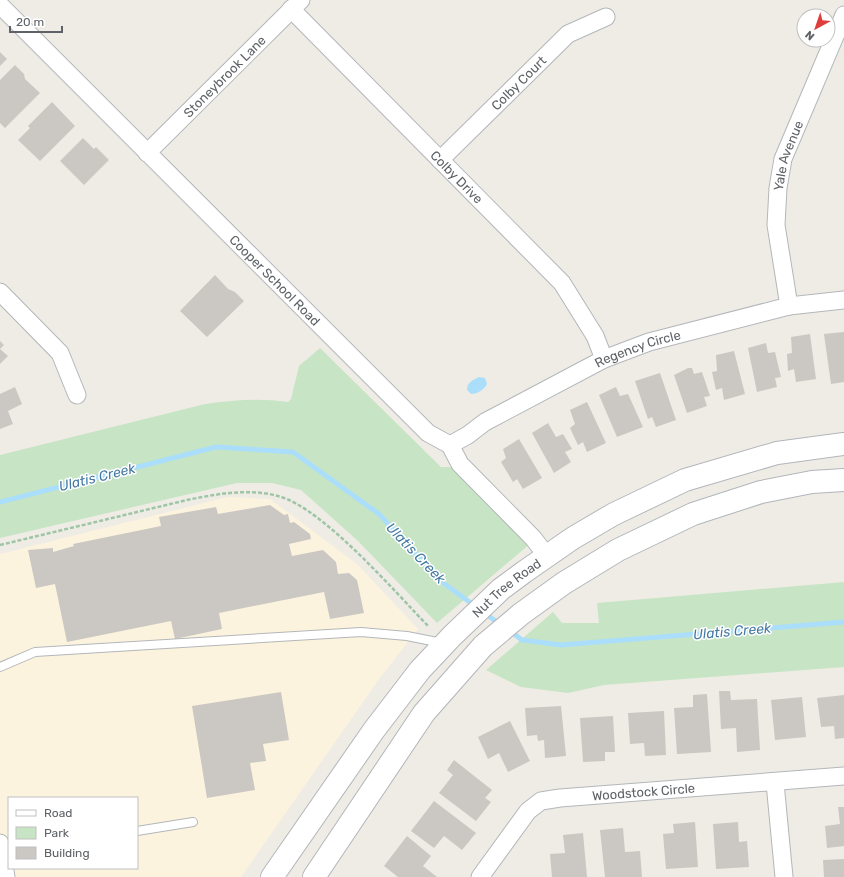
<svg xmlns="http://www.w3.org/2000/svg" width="844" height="877" viewBox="0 0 844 877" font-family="Rubik,sans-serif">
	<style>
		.commercial { fill: #fcf3de; fill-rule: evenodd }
		.green { fill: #c7e5c4 }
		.water { fill: #abdefa }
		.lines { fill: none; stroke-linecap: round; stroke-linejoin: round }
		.stream { stroke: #abdefa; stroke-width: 5 }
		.building { fill: #cbc7c3 }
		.lane-casing { stroke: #b3b7ba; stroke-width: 10 }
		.street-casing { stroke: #b3b7ba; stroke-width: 19 }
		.secondary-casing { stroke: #b2b6ba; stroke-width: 24 }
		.path { stroke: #9ec6a6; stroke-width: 2.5; stroke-dasharray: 4 2; stroke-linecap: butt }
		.lane { stroke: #fff; stroke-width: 8 }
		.street { stroke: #fff; stroke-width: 17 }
		.secondary { stroke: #fff; stroke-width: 22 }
		.labels { text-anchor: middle; stroke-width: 3; stroke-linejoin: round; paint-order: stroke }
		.street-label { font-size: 13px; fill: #5e6266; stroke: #fff }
		.water-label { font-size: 14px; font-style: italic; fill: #457aa3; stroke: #fff }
	</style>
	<rect width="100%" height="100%" fill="#efece6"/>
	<!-- commercial -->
	<path class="commercial" d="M228 497 270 499 357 564 418 629 379 679 241 877H0V554ZM9 798H137V868H9Z"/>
	<!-- green -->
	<g class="green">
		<path d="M320 348 441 467H455L531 543 437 623 358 541 301 490 272 483H237L0 538V455L205 404C234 400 259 398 288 402L291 399 299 366Z"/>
		<path d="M844 582V667L604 685 568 693 521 687 486 670 553 612 562 623H599L597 603Z"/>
	</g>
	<!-- water -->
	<path class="water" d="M479 377 485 378 487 384C485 389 477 394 471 394L467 390C467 382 473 380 479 377Z"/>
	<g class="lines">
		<!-- stream -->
		<g class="stream">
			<path d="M0 502 216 447 293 452 379 514 442 582 475 606"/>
			<path d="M483 612 501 625"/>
			<path d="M509 630 522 640 561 645 844 622"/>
		</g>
	</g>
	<!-- building -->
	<g class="building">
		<path d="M0 52 7 59 0 66Z"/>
		<path d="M15 65 24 74 25 79 40 93 5 128 0 123V80Z"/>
		<path d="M52 102 75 126 40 161 18 140 30 128 28 126Z"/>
		<path d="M83 138 94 149 96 147 109 160 84 185 60 161Z"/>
		<path d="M215 275 228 289 235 292 244 301 207 337 180 311Z"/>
		<path d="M844 332V382L831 384 824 334Z"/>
		<path d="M810 334 816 379 796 382 794 369 788 371 787 354 792 353 791 337Z"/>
		<path d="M0 341 4 345 0 349 8 356 0 364Z"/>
		<path d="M766 343 768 353 775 352 781 377 775 378 777 387 757 392 748 348Z"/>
		<path d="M734 351 745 394 724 400 722 388 716 390 712 372 717 371 716 355Z"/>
		<path d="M688 368H692L694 374 702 372 710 396 704 397 707 406 687 413 674 375Z"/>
		<path d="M660 373 676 420 656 427 652 417 648 419 635 381Z"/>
		<path d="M15 387 22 404 8 411 13 424 0 429V394Z"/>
		<path d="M616 387 620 396 628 394 643 427 617 437 599 395Z"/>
		<path d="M587 402 606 443 587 452 583 442 578 445 570 428 575 424 570 410Z"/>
		<path d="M548 423 556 437 563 434 572 449 565 452 571 462 554 473 532 433Z"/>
		<path d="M519 439 542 478 523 489 517 479 513 482 501 462 506 458 503 449Z"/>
		<path d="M270 505 284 515 288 514 290 523 294 522 310 534 311 539 289 544 292 556 323 550 336 562 338 574 349 573 357 580 364 613 330 619 324 592 219 613 222 629 175 639 171 621 67 642 55 584 36 588 28 550 53 548V552L74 546 73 544 161 526 159 517 216 507 218 514Z"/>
		<path d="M719 691H730L731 700 757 699 760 750 737 752 736 728 721 729Z"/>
		<path d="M281 692 289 740 263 744 266 761 250 763 255 790 207 798 192 706Z"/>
		<path d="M707 694 711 752 677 754 674 708 693 707V695Z"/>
		<path d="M844 695V738L835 739 834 726 821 727 817 698Z"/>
		<path d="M802 697 806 737 775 740 771 700Z"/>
		<path d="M561 706 566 756 545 758 544 740 538 741 537 735 527 736 525 708Z"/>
		<path d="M664 711 666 755 645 756 644 743 630 744 628 713Z"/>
		<path d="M613 716 615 752H605V761L583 762 580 718Z"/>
		<path d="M510 721 530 761 508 772 499 753 488 759 478 737Z"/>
		<path d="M454 760 492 790 485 798 491 802 476 821 439 793 453 775 447 770Z"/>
		<path d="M434 801 476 833 462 850 444 836 434 848 411 831Z"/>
		<path d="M838 807H844V846L827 848 825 826 840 824Z"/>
		<path d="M695 822 698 867 666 869 663 834 674 833 673 824Z"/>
		<path d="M738 822 739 842 747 841 749 867 716 869 713 824Z"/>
		<path d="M623 828 625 852 640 851 642 877H605L600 830Z"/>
		<path d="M583 833 587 877H552L550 854 565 853 563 835Z"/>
		<path d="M407 836 431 856 423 866 437 877H398L384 866Z"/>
		<path d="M844 859V877H824L823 860Z"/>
	</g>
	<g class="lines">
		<!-- lane casing -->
		<g class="lane-casing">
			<g id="lane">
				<path d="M0 667 35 652 361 632 407 636 442 643"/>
				<path d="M137 831 193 822"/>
			</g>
		</g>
		<!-- street casing -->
		<g class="street-casing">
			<g id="street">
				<path id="s1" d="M0 5 428 433 450 445 460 464 533 538 547 556"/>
				<path id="s2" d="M291 9 562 283 595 336 604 359"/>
				<path id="s3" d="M147 153 301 0"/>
				<path id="s4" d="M440 160 568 34 606 17"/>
				<path d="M0 292 60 353 77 395"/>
				<path id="s5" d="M789 306 776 225 778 188 783 159 844 15"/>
				<path id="s6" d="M450 445 468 435 485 422 604 359 649 342 789 306 844 300"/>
				<path d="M775 783 784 877"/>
				<path d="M0 843 6 877"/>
				<path id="s7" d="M480 877 528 811 541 801 560 798 844 776"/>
			</g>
		</g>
		<!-- secondary casing -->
		<g class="secondary-casing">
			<g id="secondary">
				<path id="s8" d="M272 877 374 730 420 670 452 636 501 589 524 572 573 538 614 514 685 480 777 453 844 444"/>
				<path d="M314 877 424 713 483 646 521 614 564 583 618 550 693 514 761 492 812 482 844 480"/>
			</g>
		</g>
		<!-- path -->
		<path class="path" d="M0 545 187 500C216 494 249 488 278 496 322 507 395 592 429 627"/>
		<!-- lane -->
		<use href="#lane" class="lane"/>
		<!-- street -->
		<use href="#street" class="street"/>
		<!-- secondary -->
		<use href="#secondary" class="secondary"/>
	</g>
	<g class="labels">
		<!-- street labels -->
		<g class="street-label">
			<text dy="5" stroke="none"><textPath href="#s3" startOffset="109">Stoneybrook Lane</textPath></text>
			<text dy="5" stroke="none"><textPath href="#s4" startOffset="110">Colby Court</textPath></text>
			<text dy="5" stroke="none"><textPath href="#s5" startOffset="153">Yale Avenue</textPath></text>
			<text dy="5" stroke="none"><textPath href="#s2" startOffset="236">Colby Drive</textPath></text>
			<text dy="5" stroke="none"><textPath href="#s1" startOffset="389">Cooper School Road</textPath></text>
			<text dy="5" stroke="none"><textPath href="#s6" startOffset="212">Regency Circle</textPath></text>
			<text dy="5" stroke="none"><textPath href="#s8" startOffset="374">Nut Tree Road</textPath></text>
			<text dy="5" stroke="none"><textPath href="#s7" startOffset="201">Woodstock Circle</textPath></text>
		</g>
		<!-- water labels -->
		<g class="water-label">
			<text transform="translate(97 477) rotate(-14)" y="5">Ulatis Creek</text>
			<text transform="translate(416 553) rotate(46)" y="5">Ulatis Creek</text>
			<text transform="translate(732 631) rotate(-5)" y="5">Ulatis Creek</text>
		</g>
	</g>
	<!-- legend -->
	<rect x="8" y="797" width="130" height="72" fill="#ffffff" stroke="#bfc0c2"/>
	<rect x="16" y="810" width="20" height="6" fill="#ffffff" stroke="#bfc0c2"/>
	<text x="44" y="817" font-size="12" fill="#5e6266">Road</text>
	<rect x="16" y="827" width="20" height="12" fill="#c7e5c4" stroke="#bfc0c2"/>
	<text x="44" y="837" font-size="12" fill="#5e6266">Park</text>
	<rect x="16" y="847" width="20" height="12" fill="#cbc7c3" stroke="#bfc0c2"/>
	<text x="44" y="857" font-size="12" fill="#5e6266">Building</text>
	<!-- north arrow -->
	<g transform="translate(816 28) rotate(220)"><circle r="19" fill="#ffffff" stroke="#bfc0c2"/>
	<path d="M0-3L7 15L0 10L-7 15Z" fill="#df3c3c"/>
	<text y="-6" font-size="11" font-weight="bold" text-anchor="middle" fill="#5e6266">N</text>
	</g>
	<!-- scale -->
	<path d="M10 26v6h52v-6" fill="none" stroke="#5e6266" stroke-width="2"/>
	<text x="16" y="26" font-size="12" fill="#5e6266" stroke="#ffffff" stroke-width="3" paint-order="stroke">20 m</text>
</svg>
